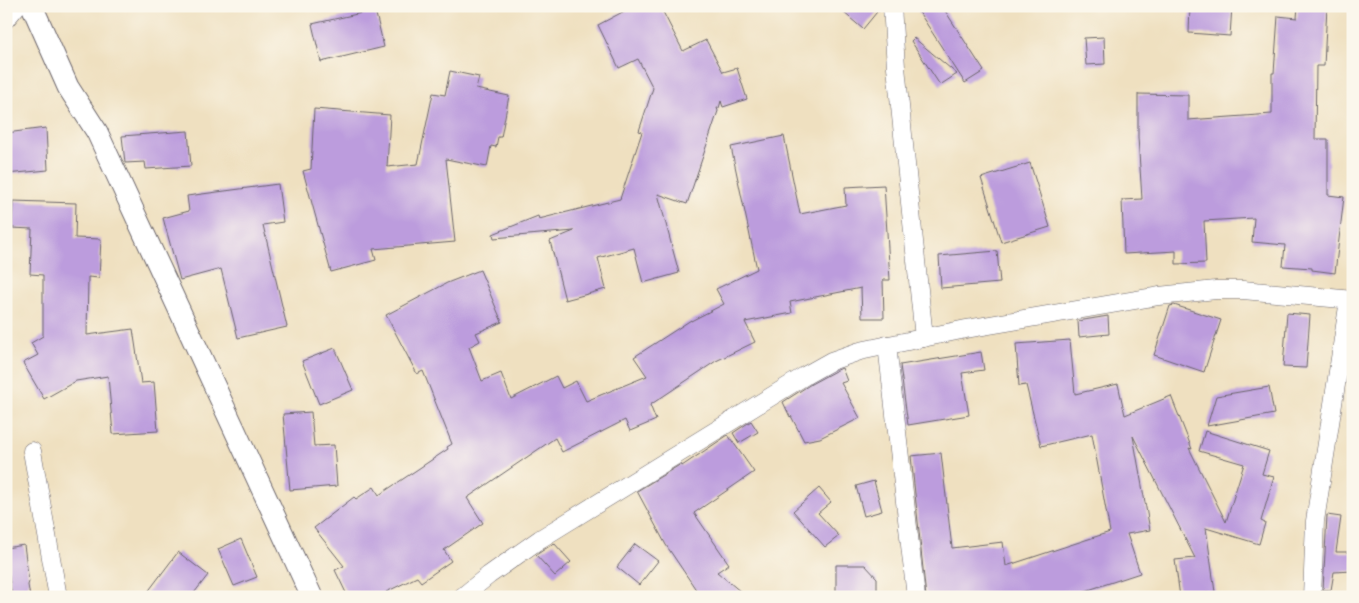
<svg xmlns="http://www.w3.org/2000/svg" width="1359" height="603" viewBox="0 0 1359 603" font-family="'IM FELL DW Pica',serif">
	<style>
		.building { fill: #bc9cdd }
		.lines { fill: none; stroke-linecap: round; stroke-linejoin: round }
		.minor-casing { stroke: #6a646a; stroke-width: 19 }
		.tertiary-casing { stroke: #6a646a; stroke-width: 23 }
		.minor { stroke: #fff; stroke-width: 18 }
		.tertiary { stroke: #fff; stroke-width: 21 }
	</style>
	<rect width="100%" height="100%" fill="#fbf7ec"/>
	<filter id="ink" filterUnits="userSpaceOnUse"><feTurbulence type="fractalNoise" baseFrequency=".02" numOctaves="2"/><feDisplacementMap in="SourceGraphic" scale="10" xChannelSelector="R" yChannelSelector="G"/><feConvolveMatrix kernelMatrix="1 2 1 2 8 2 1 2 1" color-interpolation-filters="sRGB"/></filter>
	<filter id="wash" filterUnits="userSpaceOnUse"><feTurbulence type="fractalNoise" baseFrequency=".0096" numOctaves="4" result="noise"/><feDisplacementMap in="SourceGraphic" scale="20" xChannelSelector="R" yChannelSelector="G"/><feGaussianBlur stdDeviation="1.12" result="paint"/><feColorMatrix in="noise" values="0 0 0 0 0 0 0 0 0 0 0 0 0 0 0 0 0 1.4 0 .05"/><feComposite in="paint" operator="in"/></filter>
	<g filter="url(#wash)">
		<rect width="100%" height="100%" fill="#efe0c0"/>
		<g id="blocks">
			<!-- building -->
			<g class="building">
				<path d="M634 6H660L683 51 706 40 723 72 737 68 747 99 723 107 721 101 719 108H717L718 111 687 204 658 194 679 273 643 283 634 248 598 258 606 289 565 300 550 241 574 231 494 238 493 234 538 216 539 219 620 199 642 132 639 131 653 88 638 59 619 68 598 25Z"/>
				<path d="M836 6H881V7L863 29Z"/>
				<path d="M915 6H942L984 71 965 83Z"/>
				<path d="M1190 6H1232L1230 36 1189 33Z"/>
				<path d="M1298 6H1327L1324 66H1316L1315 139H1328V195L1344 197 1335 273 1312 270V268L1283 266 1285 245 1252 242 1254 218 1204 221 1206 263 1176 264V251L1124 254 1122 200 1142 199 1138 137V94L1188 95V120L1272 114V73H1274L1278 16 1297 18Z"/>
				<path d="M375 10 384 47 321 62 312 24Z"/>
				<path d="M1104 37 1105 64 1086 65 1084 38Z"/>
				<path d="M914 38 957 74 940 85 911 41Z"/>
				<path d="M450 71 479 77 476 89 509 96 501 137H498L496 147 491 146 487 167 446 159 455 242 373 249 376 260 331 272 303 171 311 169 314 109 390 115 387 167 418 164 433 93 445 95Z"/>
				<path d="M46 128 48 170 6 174V133Z"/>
				<path d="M188 131 191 166 146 169 145 162 125 163 122 136Z"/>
				<path d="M784 136 800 214 846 205 845 187 884 185 890 280H883L884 318H862L861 288 790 302 792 313 745 322 755 342 716 361 650 405 656 420 630 431 625 420 562 452 555 438 467 498 483 523 444 550 451 561 421 582 417 577 386 592 388 597H348L335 570 344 566 314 528 354 497 356 499 374 487 379 495 448 449 447 447 452 444 423 371 417 374 386 315 447 283 480 270 502 322 476 333 480 341 469 347 482 381 501 373 511 399 556 376 562 388 576 381 586 401 647 376 634 357 691 320V321L724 304 716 289 757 269 731 147Z"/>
				<path d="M1030 163 1050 227 1001 242 981 178Z"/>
				<path d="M278 184 283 222 263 225 287 327 238 338 221 269 180 280 163 218 189 211 187 196Z"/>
				<path d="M13 201 76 203 75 238 101 239 99 278 88 277 87 335 133 329 141 383 154 382 158 431 113 434 108 376 76 381 44 399 23 363 38 355 31 343 43 336V275L30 274 32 229 12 228Z"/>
				<path d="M997 251 1000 283 941 288 939 256Z"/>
				<path d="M1174 305 1221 320 1204 372 1154 355 1170 306Z"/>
				<path d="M1287 313 1310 315 1306 368 1283 367Z"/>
				<path d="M1108 316 1109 334 1079 337 1078 321Z"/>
				<path d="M1070 340 1075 394 1118 384 1125 415 1171 396 1192 449 1189 448 1226 522 1244 464 1199 451 1205 431 1269 451 1262 474 1274 477 1261 521 1265 523 1259 544 1206 528 1215 592 1180 597 1175 560 1195 558 1133 436 1150 530 1127 534 1140 573 1067 597H926L911 456 941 453 952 548 1003 542 1006 566 1110 532 1092 434 1041 446 1026 385 1019 386 1016 344Z"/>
				<path d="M335 348 353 390 319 404 302 361Z"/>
				<path d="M981 352 984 370 962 373 969 415 908 425 900 365Z"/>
				<path d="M842 368 847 381 841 383 860 418 820 438 804 441 791 416 790 417 783 402 811 384 835 371Z"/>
				<path d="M1269 387 1274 414 1207 426 1216 396Z"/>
				<path d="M311 412 314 446 334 445 337 486 290 490 283 414Z"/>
				<path d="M751 421 758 432 739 443 733 433Z"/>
				<path d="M728 435 754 472 694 513 729 564 717 572 747 597H701L666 545 637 491 681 464 682 466Z"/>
				<path d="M874 481 882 511 864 516 856 486Z"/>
				<path d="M819 488 831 502 818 513 839 536 825 547 793 511Z"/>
				<path d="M1327 515 1341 517 1336 552H1353V571L1334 572 1331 590H1323Z"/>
				<path d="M241 539 257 577 234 586 218 549Z"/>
				<path d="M554 543 571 562 555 576 536 555Z"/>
				<path d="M635 544 658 561 639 585 617 567Z"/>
				<path d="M24 545 29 582 28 585 30 597H12L6 557V548Z"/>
				<path d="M178 552 208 575 191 597H144Z"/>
				<path d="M836 565H865L877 578V597H836Z"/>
			</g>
		</g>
	</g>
	<g filter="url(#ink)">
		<use href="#blocks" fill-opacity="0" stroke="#6a646a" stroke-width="1"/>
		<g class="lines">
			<!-- minor casing -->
			<g class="minor-casing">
				<g id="minor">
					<path d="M892 6 896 67 924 338"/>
					<path d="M6 19 17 6"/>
					<path d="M887 345 916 597"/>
					<path d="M32 451 58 597"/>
					<path d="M462 597 489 575 540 539 806 375 831 361 860 351 966 329 1159 296 1216 290H1243L1353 300"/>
					<path d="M1312 597 1315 521 1349 300"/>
				</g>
			</g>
			<!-- tertiary casing -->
			<g class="tertiary-casing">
				<path id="tertiary" d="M32 6 68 87 97 132 312 597"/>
			</g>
			<!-- minor -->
			<use href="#minor" class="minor"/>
			<!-- tertiary -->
			<use href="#tertiary" class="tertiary"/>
		</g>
	</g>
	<!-- margin -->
	<rect width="1359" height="603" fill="none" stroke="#fbf7ec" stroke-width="25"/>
</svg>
